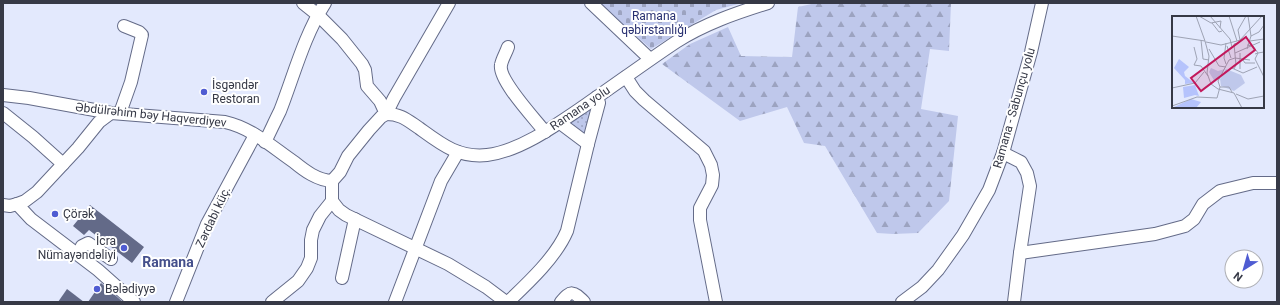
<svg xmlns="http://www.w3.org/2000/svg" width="1280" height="305" viewBox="0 0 1280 305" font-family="Roboto,sans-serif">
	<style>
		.grass { fill: url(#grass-dots) }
		.forest { fill: url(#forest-firs) }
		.cemetery { fill: url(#cemetery-stones) }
		.building { fill: #636a88 }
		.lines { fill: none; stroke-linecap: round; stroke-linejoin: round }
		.minor-casing { stroke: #646b88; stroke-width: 14 }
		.minor { stroke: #fff; stroke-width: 12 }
		.poi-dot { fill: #4f5cd2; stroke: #fff; stroke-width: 1.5 }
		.labels { text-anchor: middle; stroke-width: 4; stroke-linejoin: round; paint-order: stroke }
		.park-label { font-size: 12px; fill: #283071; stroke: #fff }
		.poi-label { font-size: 12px; fill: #363946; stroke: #fff; text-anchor: start }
		.street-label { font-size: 12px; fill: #363946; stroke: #fff }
		.quarter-label { font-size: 14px; font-weight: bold; fill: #444f8c; stroke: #fff }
		.inset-road { fill: none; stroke: #9ea3b4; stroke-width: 1 }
		.view { fill: #c2185b; fill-opacity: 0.15; stroke: #c2185b; stroke-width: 2 }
		.inset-edge { fill: none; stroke: #363946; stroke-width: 2 }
	</style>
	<defs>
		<pattern id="grass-dots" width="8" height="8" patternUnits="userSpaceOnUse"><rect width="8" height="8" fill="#bfc8eb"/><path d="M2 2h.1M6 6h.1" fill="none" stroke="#9ca3c0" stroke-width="1.8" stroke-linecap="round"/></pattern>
		<pattern id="forest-firs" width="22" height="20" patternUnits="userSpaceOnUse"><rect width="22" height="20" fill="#bfc8eb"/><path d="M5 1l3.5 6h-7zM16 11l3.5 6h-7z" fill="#9ca3c0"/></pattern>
		<pattern id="cemetery-stones" width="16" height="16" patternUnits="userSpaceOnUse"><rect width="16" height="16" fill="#bfc8eb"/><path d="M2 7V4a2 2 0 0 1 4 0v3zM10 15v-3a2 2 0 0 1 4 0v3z" fill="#9ca3c0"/></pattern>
	</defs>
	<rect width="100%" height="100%" fill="#e3e9fd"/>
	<!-- grass -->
	<path class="grass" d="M590 108 594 111 585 137 567 123Z"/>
	<!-- forest -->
	<path class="forest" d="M816 3H951L949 51 930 49 921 109 958 116 949 201 918 233 893 234 877 233 825 146 804 143 787 107 740 121 662 64 690 44 728 27 741 56 792 57 798 7Z"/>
	<!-- cemetery -->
	<path class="cemetery" d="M599 3H742L716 10 651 49Z"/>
	<!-- building -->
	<g class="building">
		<path d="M90 205 144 247 132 263 89 230 84 235 73 226Z"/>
		<path d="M101 283 123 302H88Z"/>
		<path d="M67 289 84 302H58Z"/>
	</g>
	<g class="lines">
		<!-- minor casing -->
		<g class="minor-casing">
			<g id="minor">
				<path d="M303 3 318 15 342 39 362 64 365 70 367 86 380 101 386 114"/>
				<path d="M591 3 650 59"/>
				<path d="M508 47C506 53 502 59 501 65 498 80 535 119 545 132"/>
				<path d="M626 77 635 91 644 100 704 151 711 165 713 175 712 185 700 208V220L716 302"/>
				<path d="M3 95 29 98 111 113 225 122C252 128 272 147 294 162 305 171 317 180 332 181"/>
				<path d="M3 113 33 137 63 164"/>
				<path d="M120 113 131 82 142 35 139 32 124 26"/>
				<path d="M386 114C401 114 407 120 419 128 441 144 458 158 487 155 521 151 559 123 587 104 616 84 646 62 676 42 704 24 736 13 768 3"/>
				<path d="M560 123 588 144"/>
				<path d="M265 142C270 132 275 121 280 111 294 75 304 36 325 3"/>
				<path d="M1003 153 1021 162 1027 173 1030 186 1020 253 1014 302"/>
				<path d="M332 181 340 172 348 156 369 130 381 117 386 114 394 98 449 3"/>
				<path d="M332 201 339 210 346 215 448 264 486 287 506 302"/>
				<path d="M17 204 31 219 98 270 134 302"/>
				<path d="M3 205 10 206 17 204 25 201 37 192 78 148 99 122 111 113"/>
				<path d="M1020 253 1155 234 1185 226 1194 219 1203 204 1220 191 1253 183H1277"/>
				<path d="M78 254 82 246 88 243 111 259"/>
				<path d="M342 278 355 219"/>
				<path d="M176 302 207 224 255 135"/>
				<path d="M272 302 298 281 307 268 311 258V240L313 230 320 216 332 201V181"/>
				<path d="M395 302 441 181 458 152"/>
				<path d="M508 302C528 283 556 257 567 231L588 144 599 103 597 97"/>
				<path d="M561 302C571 290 573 291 584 302"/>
				<path d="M902 302 922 287 938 270 963 235 989 190 1003 153 1031 52 1042 3"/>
			</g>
		</g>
		<!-- minor -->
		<use href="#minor" class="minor"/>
	</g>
	<!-- markers -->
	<g class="poi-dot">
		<circle cx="204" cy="92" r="4"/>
		<circle cx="55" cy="214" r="4"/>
		<circle cx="124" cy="248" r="4"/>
		<circle cx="97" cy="289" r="4"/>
	</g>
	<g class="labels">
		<!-- park labels -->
		<g class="park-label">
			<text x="654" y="20">Ramana<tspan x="654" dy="14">qəbirstanlığı</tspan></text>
		</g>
		<!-- poi labels -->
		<g class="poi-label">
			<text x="212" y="89">İsgəndər<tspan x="212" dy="14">Restoran</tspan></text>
			<text x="63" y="218">Çörək</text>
			<text x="116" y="245" text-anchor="end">İcra<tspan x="116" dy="14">Nümayəndəliyi</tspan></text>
			<text x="105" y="293">Bələdiyyə</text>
		</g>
		<!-- street labels -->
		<g class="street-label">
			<text transform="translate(580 108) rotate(-34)" y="4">Ramana yolu</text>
			<text transform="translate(1014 108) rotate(-74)" y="4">Ramana - Sabunçu yolu</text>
			<text transform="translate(151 115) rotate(6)" y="4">Əbdülrəhim bəy Haqverdiyev</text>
			<text transform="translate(213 217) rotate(-65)" y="4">Zərdabi küç.</text>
		</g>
		<!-- quarter labels -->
		<g class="quarter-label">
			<text x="168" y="267">Ramana</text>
		</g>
	</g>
	<!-- overview -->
	<g transform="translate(1172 16)">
		<rect width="92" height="92" fill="#e3e9fd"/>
		<path d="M39 52 46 55 53 53 43 66 37 56Z" fill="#bfc8eb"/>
		<path d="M54 53 69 59 73 67 62 75 49 70 48 63Z" fill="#bfc8eb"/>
		<path d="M7 43 17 51 12 56 13 60 22 67 13 68V64L2 52ZM23 69 27 80 23 79 12 82 11 71ZM19 83 29 86 24 92H0Z" fill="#b5c3fc"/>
		<path class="inset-road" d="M24 0 33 25M27 0 39 7 49 5 48 12M38 0 58 23 60 31M57 0 65 25M40 7 47 16 50 15M0 20 33 25 37 40 35 57 39 68 46 73 62 77 70 92M79 20 87 16 92 9M29 24 31 43 37 44M68 24 90 0M65 25 68 24 66 14 74 0M78 25 92 23M34 26 49 29 65 25M54 27 52 42 54 48M75 29 81 30 86 37 83 38M55 30 59 42M22 31 25 43 22 49 29 50 36 60M37 33 47 50 54 51M75 33 79 20 76 0M92 36 86 37 83 43 92 61M63 37 88 26M68 37V53M63 42 78 44M71 44 73 47H83M60 52 62 53 64 49 62 28 66 27M62 53 71 57 85 51M0 72 23 67 32 56M60 76 57 71H48L46 65 57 44 63 42M64 78 76 83 92 80M0 90 25 81 45 82 48 71"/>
		<path class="view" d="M74 21 83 34 29 75 19 62Z"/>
		<rect width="92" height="92" class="inset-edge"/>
	</g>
	<!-- border -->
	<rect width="1280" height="305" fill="none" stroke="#363946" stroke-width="8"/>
	<!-- north arrow -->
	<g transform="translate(1244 269) rotate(217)"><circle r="19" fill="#ffffff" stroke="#afb0b5"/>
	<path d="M0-3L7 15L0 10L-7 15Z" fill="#4f5cd2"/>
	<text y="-6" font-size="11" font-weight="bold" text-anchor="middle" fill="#363946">N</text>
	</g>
</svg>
